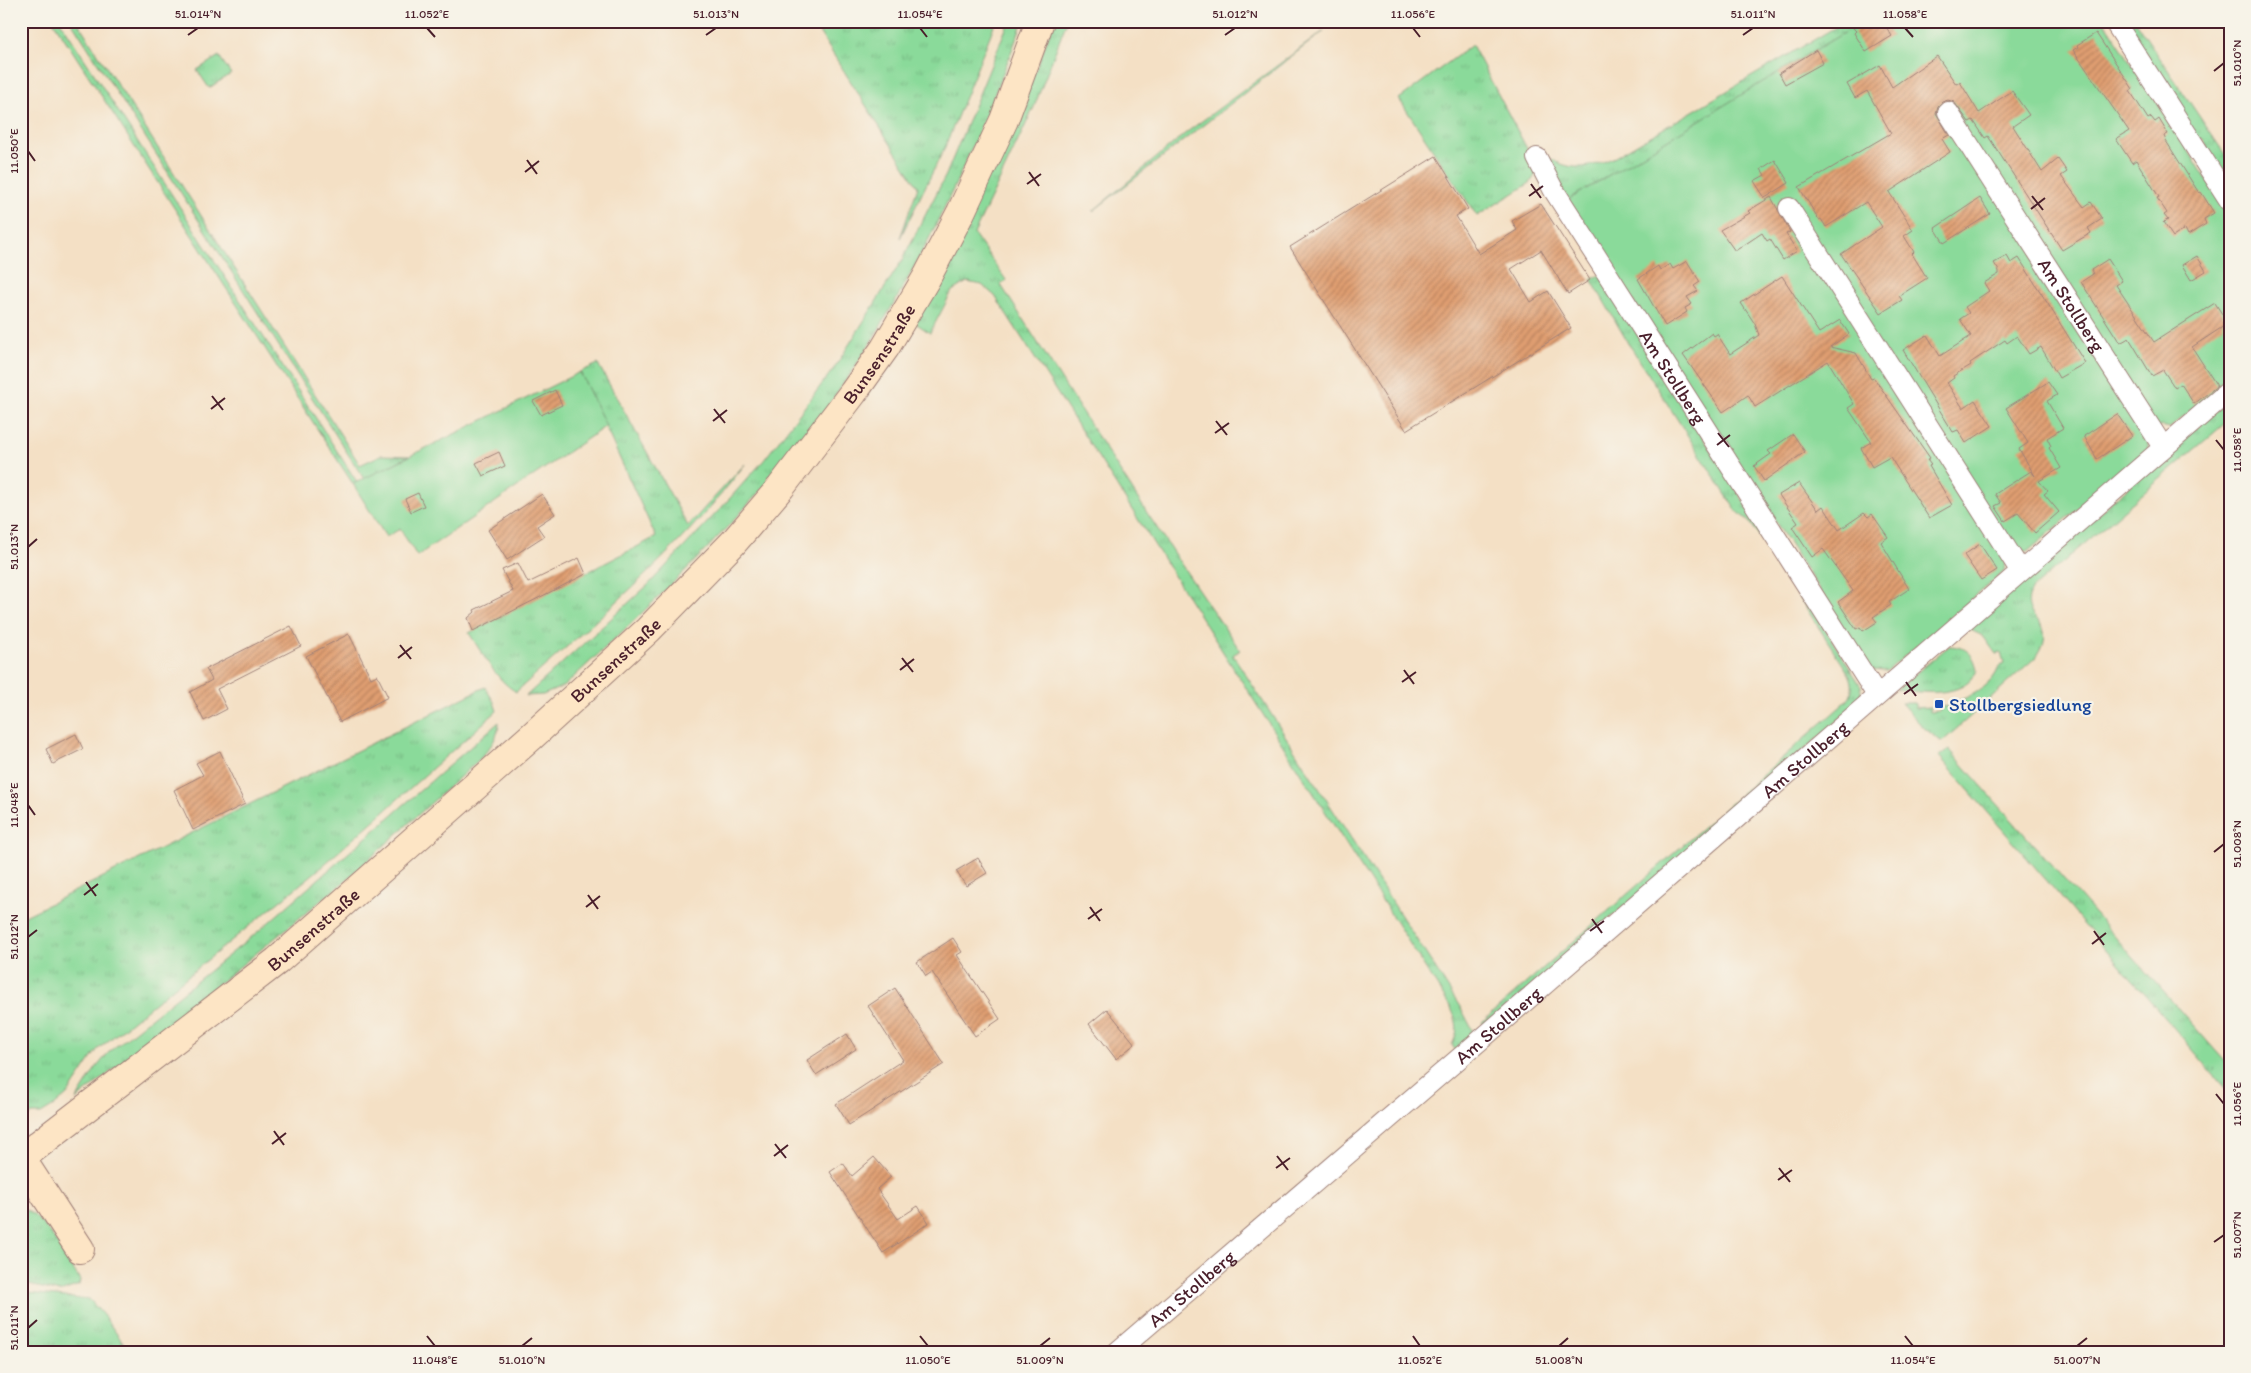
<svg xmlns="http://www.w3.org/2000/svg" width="2251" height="1373" viewBox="0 0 2251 1373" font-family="Itim,sans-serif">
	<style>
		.grass { fill: url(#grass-tufts); stroke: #6a7c62 }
		.garden { fill: #8ada9a; stroke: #6a7c62 }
		.building { fill: url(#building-hatch) }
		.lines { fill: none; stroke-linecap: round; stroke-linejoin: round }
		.street-casing { stroke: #9f8078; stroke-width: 22 }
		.secondary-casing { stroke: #9f8078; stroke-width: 30 }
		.street { stroke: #fff; stroke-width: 20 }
		.secondary { stroke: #fde5c5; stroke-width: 28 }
		.ticks { fill: none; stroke: #4a1f2b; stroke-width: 2 }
		.transit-dot { fill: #1a4fb4; stroke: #f7f3e8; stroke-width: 2 }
		.labels { text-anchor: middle; stroke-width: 4.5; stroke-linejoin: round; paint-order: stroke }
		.street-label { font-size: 19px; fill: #4a1f2b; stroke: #f7f3e8 }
		.transit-label { font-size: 19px; fill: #164399; stroke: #f7f3e8; text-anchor: start }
		.neatline { fill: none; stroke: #4a1f2b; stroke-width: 2 }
		.ticks-label { font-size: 12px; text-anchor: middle; fill: #4a1f2b }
	</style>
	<defs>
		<pattern id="grass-tufts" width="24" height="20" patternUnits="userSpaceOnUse" patternTransform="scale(1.25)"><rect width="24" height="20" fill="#8ada9a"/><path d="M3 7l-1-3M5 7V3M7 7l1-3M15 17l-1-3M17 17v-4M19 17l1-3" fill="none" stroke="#79bb85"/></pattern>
		<pattern id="building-hatch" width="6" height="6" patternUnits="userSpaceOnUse" patternTransform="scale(1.25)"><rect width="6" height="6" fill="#df9e71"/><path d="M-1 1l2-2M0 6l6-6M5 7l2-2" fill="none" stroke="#b7805d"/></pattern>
	</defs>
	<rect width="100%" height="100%" fill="#f7f3e8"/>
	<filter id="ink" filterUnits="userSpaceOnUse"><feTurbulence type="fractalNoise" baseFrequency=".02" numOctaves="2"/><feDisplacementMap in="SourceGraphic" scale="10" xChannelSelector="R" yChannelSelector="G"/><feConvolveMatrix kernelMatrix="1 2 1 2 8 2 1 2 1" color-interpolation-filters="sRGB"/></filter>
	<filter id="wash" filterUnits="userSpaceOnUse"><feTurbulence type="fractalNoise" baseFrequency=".0096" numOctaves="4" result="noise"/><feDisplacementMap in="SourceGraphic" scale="20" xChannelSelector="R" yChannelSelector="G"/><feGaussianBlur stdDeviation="1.12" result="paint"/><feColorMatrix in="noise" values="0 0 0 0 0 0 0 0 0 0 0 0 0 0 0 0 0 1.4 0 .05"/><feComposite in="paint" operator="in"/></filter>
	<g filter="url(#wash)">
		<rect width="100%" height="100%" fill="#f4e0c5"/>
		<!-- grass -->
		<g class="grass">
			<path d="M53 21H60L357 482 353 484Z"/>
			<path d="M71 21H77L360 465 381 455 409 456 364 479Z"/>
			<path d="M812 21H996L945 147 900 238 918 187Z"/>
			<path d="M1009 21H1023C965 177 894 328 789 457 721 540 643 613 564 686L543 695 526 696 648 585 722 507 764 460 835 367 901 262 946 175Z"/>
			<path d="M1054 21H1067L1034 107 974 234 1006 280 1001 285C1079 407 1156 531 1240 650L1233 655 1462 1010 1472 1029 1473 1036 1456 1051 1452 1045C1459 1031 1458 1023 1451 1008L995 296 982 285 967 282 952 291 930 333 914 322 1039 62Z"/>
			<path d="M1846 21H1864L1568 200 1544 154C1569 173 1588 169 1615 157Z"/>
			<path d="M2120 21H2135L2230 162V190L2203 139 2193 137Z"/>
			<path d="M1324 31 1093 211 1187 132Z"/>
			<path d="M1472 45 1533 160 1536 174 1530 183 1477 216 1399 99Z"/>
			<path d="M219 56 231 74 209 88 197 70Z"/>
			<path d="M1600 275 1861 686V696L1857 704 1485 1027 1482 1022 1848 700C1853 691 1854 684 1849 674L1752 525 1735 509 1627 341 1591 279Z"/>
			<path d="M598 364 688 526 745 464C680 551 596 620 516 692 495 679 483 654 469 633L656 537 580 372Z"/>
			<path d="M2230 399V419L2034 587C2012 620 2063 617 2037 656L1942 742 1923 727 1901 703H1915V708L1930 707V712L1940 711V707L1954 706V702C1971 697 1994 685 1999 666L2004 664 2001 653 1996 654 1983 636 1966 628Z"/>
			<path d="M1949 646C1966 646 1974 654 1977 670 1966 699 1921 693 1897 689Z"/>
			<path d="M485 687 494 702 497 711 318 870 97 1050 67 1095 54 1106 41 1114H32L21 1122V918Z"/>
			<path d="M499 722C499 737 490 747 481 758L345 881 76 1100 96 1068 110 1051 254 935Z"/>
			<path d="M1949 749 2230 1067V1093L1939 756Z"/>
			<path d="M21 1208C44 1214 67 1260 80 1280L79 1285 60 1292 21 1283Z"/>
			<path d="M21 1292 90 1300 103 1315 130 1352H32L21 1335Z"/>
		</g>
		<!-- garden -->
		<g class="garden">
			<path d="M1863 21H2104L2230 215V378L2170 428 2161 426 2148 435V450L2027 552 2017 550 2005 560 2004 572 1887 671 1871 670 1568 200Z"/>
			<path d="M580 372 606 426 417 556 400 529 386 537 353 484Z"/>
		</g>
		<g id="blocks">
			<!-- building -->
			<g class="building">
				<path d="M1864 21H1882L1892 36 1866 52 1854 33 1856 31 1853 28Z"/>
				<path d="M2096 33 2133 89 2130 91 2148 119 2151 117 2155 122 2159 119 2168 134 2164 136 2166 141 2199 193 2201 192 2214 213 2204 219 2206 224 2188 235 2185 229 2173 237 2163 222 2168 220 2164 215 2167 213 2157 198 2159 197 2136 160 2132 163 2116 139 2129 131 2073 50 2078 47 2077 45Z"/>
				<path d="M1816 50 1823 63 1785 84 1779 73Z"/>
				<path d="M1937 56 1956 84 1960 82 1979 113 2012 91 2029 115 2013 126 2042 172 2058 159 2067 172 2061 176 2084 207 2091 202 2102 219 2088 228 2091 233 2062 250 1988 136 1985 138 1973 120 1969 122 1954 102 1948 100 1942 102 1938 106 1936 113 1949 135 1942 139 1950 152 1889 192 1913 230 1904 236 1914 252 1912 254 1927 278 1899 296 1902 300 1881 313 1841 254 1882 227 1866 202 1826 227 1821 219 1819 220 1799 187 1891 133 1867 91 1855 98 1847 84 1880 65 1892 87Z"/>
				<path d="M1436 156 1468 209 1456 216 1479 254 1517 230 1512 221 1541 204 1590 280 1568 294 1541 250 1511 269 1531 302 1548 291 1571 328 1406 430 1290 247Z"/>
				<path d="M1775 160 1789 183 1765 198 1754 181 1765 175 1761 169Z"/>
				<path d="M1771 197 1790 232 1786 234 1797 251 1783 260 1770 239 1767 241 1762 233 1735 251 1720 230 1750 213 1748 211Z"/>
				<path d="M1980 198 1990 214 1944 243 1935 228Z"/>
				<path d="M2007 256 2011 263 2019 258 2085 363 2059 378 2041 347 2029 354 2017 336 2007 343 2005 340 1970 363 1971 365 1953 376 1954 378 1947 383 1963 408 1975 400 1992 426 1966 443 1958 430 1953 432 1903 350 1927 335 1940 356 1971 336 1960 319 1969 313 1965 307 1989 291 1984 283 1999 274V271L1994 263Z"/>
				<path d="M2197 256 2206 271 2191 280 2182 265Z"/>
				<path d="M2108 259 2122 281 2116 285 2154 342 2215 303 2226 320 2222 323 2224 326 2192 347 2217 386 2194 404 2181 384 2175 388 2163 370 2152 376 2129 338 2120 343 2081 282 2093 274 2091 270Z"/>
				<path d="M1687 261 1700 282 1694 286 1698 291 1687 297 1692 304 1685 308 1687 312 1665 326 1638 279 1658 266 1660 270 1670 264 1673 269Z"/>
				<path d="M1782 276 1819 333 1840 320 1849 334 1830 347 1856 353 1871 379 1874 378 1930 458 1927 460 1931 465 1929 466 1952 505 1929 518 1890 457 1872 467 1861 448 1871 442 1848 408 1854 404 1828 361 1755 407 1748 395 1723 412 1683 355 1712 333 1714 336 1717 334 1730 354 1759 335 1755 324 1741 303Z"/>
				<path d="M2048 382 2057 395 2047 401 2063 428 2047 438 2051 446 2049 448 2061 468 2039 481 2048 491 2044 494 2059 512 2035 533 2018 513 2005 521 1995 506 2001 503 1995 494 2031 471 2035 476 2019 449 2028 443 2006 408Z"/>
				<path d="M555 390 562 405 541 415 533 401Z"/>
				<path d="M2117 414 2132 436 2097 459 2084 436Z"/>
				<path d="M1793 434 1805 452 1764 481 1754 466 1771 454 1768 451Z"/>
				<path d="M499 452 505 466 483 476 476 463Z"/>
				<path d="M1799 483 1818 510 1823 506 1839 530 1864 513 1868 517 1872 514 1888 537 1881 542 1909 589 1889 602 1891 605 1873 617 1877 622 1863 631 1860 627 1856 629 1838 602 1853 591 1823 549 1812 557 1792 527 1798 523 1779 495Z"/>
				<path d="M418 493 424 506 411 512 405 499Z"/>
				<path d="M542 494 555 514 537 526 544 536 507 560 488 530Z"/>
				<path d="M1980 544 1997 570 1981 580 1964 555Z"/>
				<path d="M579 558 586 574 473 631 468 618 475 612 474 610 513 591 502 570 518 563 528 583Z"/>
				<path d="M291 626 301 646 217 689 227 709 204 721 190 692 212 680 206 669Z"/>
				<path d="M349 634 371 678 377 675 388 697 340 722 306 656Z"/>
				<path d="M76 734 83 749 53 764 46 749Z"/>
				<path d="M220 751 245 804 193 830 174 790 203 775 196 763Z"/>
				<path d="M978 858 987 873 966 886 956 871Z"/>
				<path d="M953 938 962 952 957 955 1000 1019 975 1036 932 972 926 976 917 962Z"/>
				<path d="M895 988 944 1064 849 1125 836 1104 903 1060 868 1006Z"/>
				<path d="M1107 1009 1135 1044 1116 1059 1089 1024Z"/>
				<path d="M847 1034 856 1049 816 1075 807 1060Z"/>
				<path d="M874 1157 891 1177 877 1189 898 1219 918 1206 929 1223 883 1253 830 1172 843 1163 852 1176Z"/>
			</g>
		</g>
	</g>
	<g filter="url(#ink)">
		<use href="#blocks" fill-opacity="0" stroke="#9f8078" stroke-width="1"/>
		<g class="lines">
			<!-- street casing -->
			<g class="street-casing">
				<g id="street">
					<path d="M2114 21 2230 201"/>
					<path id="s1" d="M1948 112 2163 447"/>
					<path id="s2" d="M1537 158 1553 189 1877 695"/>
					<path d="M1789 208 2020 570"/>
					<path id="s3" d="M1117 1352 1484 1037 2230 390"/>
				</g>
			</g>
			<!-- secondary casing -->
			<g class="secondary-casing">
				<g id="secondary">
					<path id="s4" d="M21 1158 277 961 531 737 648 630 733 543 781 487 853 393 885 348 927 277 961 212 1004 120 1040 21"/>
					<path d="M21 1158 80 1249"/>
				</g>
			</g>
			<!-- street -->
			<use href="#street" class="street"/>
			<!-- secondary -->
			<use href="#secondary" class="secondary"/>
		</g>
	</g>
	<!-- ticks -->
	<path class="ticks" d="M427 28 435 37M920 28 927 37M1413 28 1420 37M1905 28 1913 37M188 35 198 28M706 35 716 28M1225 35 1235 28M1743 35 1753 28M2214 71 2224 63M28 151 35 161M527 160 537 174M525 172 539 161M1029 172 1039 186M1027 184 1041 174M1531 184 1541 198M1529 196 1543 186M2032 196 2043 210M2031 209 2045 198M212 396 223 410M211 409 225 398M714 409 725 423M713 421 727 410M1216 421 1227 435M1215 433 1229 423M1718 433 1729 447M2216 440 2224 450M1717 445 1730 435M28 547 37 539M400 645 411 659M398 658 412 647M902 658 913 672M900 670 914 659M1404 670 1414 684M1402 682 1416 672M1906 682 1916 696M1904 694 1918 684M28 805 35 815M2214 852 2224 844M86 882 96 896M84 895 98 884M588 895 598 909M586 907 600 896M1090 907 1100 921M1088 919 1102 909M1592 919 1602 933M1590 931 1604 921M2094 931 2104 945M28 937 37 930M2092 944 2106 933M2216 1094 2224 1104M274 1131 284 1145M272 1144 286 1133M775 1144 786 1158M774 1156 788 1145M1277 1156 1288 1170M1276 1168 1290 1158M1779 1168 1790 1182M1778 1180 1792 1170M2214 1242 2224 1235M28 1328 37 1320M427 1336 435 1346M920 1336 928 1346M1413 1336 1420 1346M1905 1336 1913 1346M522 1346 532 1338M1040 1346 1050 1338M1559 1346 1568 1338M2077 1346 2087 1338"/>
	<!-- markers -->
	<rect class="transit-dot" x="1934" y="699" width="10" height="10" rx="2.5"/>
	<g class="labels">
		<!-- street labels -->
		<g class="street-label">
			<text dy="7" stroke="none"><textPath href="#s1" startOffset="229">Am Stollberg</textPath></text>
			<text dy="7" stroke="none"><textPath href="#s4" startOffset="1181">Bunsenstraße</textPath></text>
			<text dy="7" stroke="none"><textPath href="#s2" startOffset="258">Am Stollberg</textPath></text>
			<text dy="7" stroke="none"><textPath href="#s4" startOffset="776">Bunsenstraße</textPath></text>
			<text dy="7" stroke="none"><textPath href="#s3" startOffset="908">Am Stollberg</textPath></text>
			<text dy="7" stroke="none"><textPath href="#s4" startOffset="371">Bunsenstraße</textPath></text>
			<text dy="7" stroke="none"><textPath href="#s3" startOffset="502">Am Stollberg</textPath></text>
			<text dy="7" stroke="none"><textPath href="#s3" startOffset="98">Am Stollberg</textPath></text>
		</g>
		<!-- transit labels -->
		<g class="transit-label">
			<text x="1949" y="711">Stollbergsiedlung</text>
		</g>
	</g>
	<!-- margin -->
	<rect width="2251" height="1373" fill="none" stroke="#f7f3e8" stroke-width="55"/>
	<rect x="28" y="28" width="2196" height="1318" class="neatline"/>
	<g class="ticks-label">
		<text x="198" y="18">51.014°N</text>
		<text x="427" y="18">11.052°E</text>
		<text x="716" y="18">51.013°N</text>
		<text x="920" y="18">11.054°E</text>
		<text x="1235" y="18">51.012°N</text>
		<text x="1413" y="18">11.056°E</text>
		<text x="1753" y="18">51.011°N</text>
		<text x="1905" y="18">11.058°E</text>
		<text transform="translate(2237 63) rotate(-90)" y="4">51.010°N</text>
		<text transform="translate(14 151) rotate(-90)" y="4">11.050°E</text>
		<text transform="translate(2237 450) rotate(-90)" y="4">11.058°E</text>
		<text transform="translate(14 547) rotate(-90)" y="4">51.013°N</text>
		<text transform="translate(14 805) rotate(-90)" y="4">11.048°E</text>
		<text transform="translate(2237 844) rotate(-90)" y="4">51.008°N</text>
		<text transform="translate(14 937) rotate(-90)" y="4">51.012°N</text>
		<text transform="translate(2237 1104) rotate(-90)" y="4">11.056°E</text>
		<text transform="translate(2237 1235) rotate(-90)" y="4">51.007°N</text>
		<text transform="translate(14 1328) rotate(-90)" y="4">51.011°N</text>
		<text x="435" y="1364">11.048°E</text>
		<text x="522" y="1364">51.010°N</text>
		<text x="928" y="1364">11.050°E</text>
		<text x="1040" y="1364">51.009°N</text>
		<text x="1420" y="1364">11.052°E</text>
		<text x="1559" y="1364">51.008°N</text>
		<text x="1913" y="1364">11.054°E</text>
		<text x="2077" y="1364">51.007°N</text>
	</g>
</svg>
